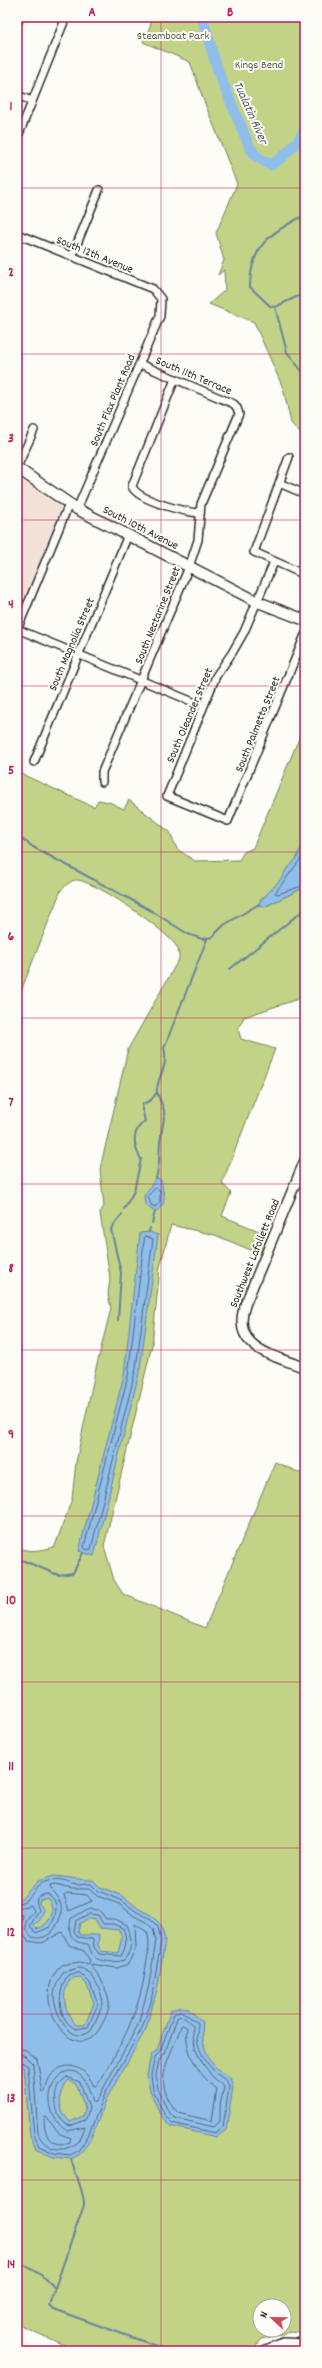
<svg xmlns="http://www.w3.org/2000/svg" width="322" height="2368" viewBox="0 0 322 2368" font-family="Dekko,sans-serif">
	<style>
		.built { fill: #f4e2da }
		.green { fill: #c2d387; stroke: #767f59; fill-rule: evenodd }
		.water { fill: #90beea; stroke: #68839e; fill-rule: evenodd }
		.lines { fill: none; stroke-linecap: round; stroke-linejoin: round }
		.shore { stroke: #536677; stroke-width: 1 }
		.stream { stroke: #68839e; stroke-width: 2 }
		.river { stroke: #90beea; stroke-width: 11 }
		.minor-casing { stroke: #2b2b2b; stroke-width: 10 }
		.tertiary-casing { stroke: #2b2b2b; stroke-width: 12 }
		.secondary-casing { stroke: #2b2b2b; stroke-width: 13 }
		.minor { stroke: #fdfcf7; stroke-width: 7 }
		.tertiary { stroke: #fdfcf7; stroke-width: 9 }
		.secondary { stroke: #fdfcf7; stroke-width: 10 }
		.grid { fill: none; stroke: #c2185b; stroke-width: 1; stroke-opacity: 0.55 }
		.labels { text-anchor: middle; stroke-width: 4; stroke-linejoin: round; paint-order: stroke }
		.park-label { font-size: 12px; fill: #585d47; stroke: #fdfcf7 }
		.street-label { font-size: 12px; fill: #2b2b2b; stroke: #fdfcf7 }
		.water-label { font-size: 13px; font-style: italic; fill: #495764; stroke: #fdfcf7 }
		.neatline { fill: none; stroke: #c2185b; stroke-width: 1.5 }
		.grid-label { font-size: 13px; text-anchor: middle; font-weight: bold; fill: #c2185b }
	</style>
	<rect width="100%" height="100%" fill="#fdfcf7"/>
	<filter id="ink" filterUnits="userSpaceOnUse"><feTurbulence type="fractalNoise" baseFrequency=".025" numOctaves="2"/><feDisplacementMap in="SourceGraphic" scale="8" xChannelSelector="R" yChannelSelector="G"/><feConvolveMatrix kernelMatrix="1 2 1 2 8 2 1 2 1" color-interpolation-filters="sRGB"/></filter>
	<g filter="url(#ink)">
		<!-- built -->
		<path class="built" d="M17 477 60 505 61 509 17 619Z"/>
		<!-- green -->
		<g class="green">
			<path d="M146 17H305V439L291 423 283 388 254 322 209 304 225 290 224 270 218 275 224 260 216 233 237 184 204 101 190 62 143 42 151 24Z"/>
			<path d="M305 724V842C301 848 300 854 296 859 286 874 274 889 260 900L264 907 305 887V1000L301 998 244 1017 238 1029 241 1039 275 1049 222 1183 231 1193 222 1216 269 1235 260 1254 215 1235 171 1225 160 1267 152 1345 104 1546 114 1580 123 1594 205 1628 275 1462 305 1475V2334L291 2332 262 2339 252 2351H77L17 2324V1548C28 1552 44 1551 55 1546L72 1499 76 1462 95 1372 111 1308 108 1295 110 1278 100 1213 104 1206 100 1169 128 1049 179 959C179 955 179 950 177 947 165 929 100 884 78 880 71 879 66 886 61 890L17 1001V772L94 807 98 800 109 802 124 809 129 800 170 832 177 849 195 861 239 860 244 852 253 848ZM260 2306H284V2330H260Z"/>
		</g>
		<!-- water -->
		<g class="water">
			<path d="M305 842V887L264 907 257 905 281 879 286 870 297 858 299 851Z"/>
			<path d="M156 1178 161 1180C163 1193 169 1204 155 1212L145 1205 144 1196Z"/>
			<path d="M149 1232 158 1235 140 1369 94 1556 79 1551 124 1375 140 1233Z"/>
			<path d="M54 1876C67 1877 79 1880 93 1880L100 1887 123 1896 139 1909 151 1915 161 1925 165 1940 158 1986 146 2029 108 2096 91 2138 80 2154 71 2159 53 2157 35 2149 30 2136 24 2067 17 2062V1899L22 1898 38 1881ZM47 1898C57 1911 51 1923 37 1929L34 1926 40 1920 44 1910 39 1903 40 1900ZM90 1918 95 1919 100 1928 119 1930 122 1937 118 1953 101 1951 98 1945 99 1935H80L78 1931 80 1923ZM80 1977 87 1985 94 2003 85 2025H76C64 2011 60 1994 71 1978ZM69 2080 77 2085 85 2109 83 2116 70 2122C58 2109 56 2093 69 2080Z"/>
			<path d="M181 2007 187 2008 203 2022C200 2043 208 2068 230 2077L233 2087 226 2130 216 2137 170 2126 161 2116 150 2091 147 2075 151 2055 157 2050 171 2010Z"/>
		</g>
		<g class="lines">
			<!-- shore -->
			<g class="shore">
				<path d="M305 849 300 860 275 893 278 894 305 885"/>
				<path d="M156 1188 160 1190V1202L155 1207 151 1205 148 1196Z"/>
				<path d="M145 1236 153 1239 136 1368 91 1549 87 1550 84 1547 128 1376Z"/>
				<path d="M67 1893 87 1895 92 1901 69 1911 64 1895Z"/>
				<path d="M47 1894C61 1899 56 1918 50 1927L36 1933 30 1926 39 1910C35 1900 35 1896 47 1894Z"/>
				<path d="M17 1903C30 1903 32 1890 41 1884 51 1878 62 1880 72 1884 77 1886 85 1884 91 1884L98 1891 121 1900 137 1912 149 1918 158 1927 161 1941 151 2002 142 2028 105 2094 88 2136 78 2151 70 2155 54 2153 39 2146 34 2135 28 2066 17 2059"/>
				<path d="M17 1908 31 1905 34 1911 26 1922V1929L32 1937C51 1943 63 1920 61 1905 59 1897 51 1892 50 1886L55 1885 72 1889H89L97 1896 119 1904 134 1916 146 1922 153 1929 156 1940 149 1985 138 2025 96 2102H93C90 2089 81 2064 63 2073 60 2076 55 2081 53 2085 45 2100 53 2124 68 2131L85 2127C79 2153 49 2157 38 2134L33 2064 24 2055 17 2054"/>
				<path d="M88 1909 99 1910 106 1919H115L127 1925C132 1936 133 1950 124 1960 117 1963 100 1962 94 1957 91 1953 90 1948 88 1944 72 1943 67 1935 71 1919Z"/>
				<path d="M17 1914 23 1915 20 1929 28 1941 42 1943 62 1932 69 1945 84 1951 90 1961 89 1964 79 1962 62 1965C25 1998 75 2071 100 2028 104 2021 110 2010 109 2002 108 1995 103 1983 99 1976 97 1972 92 1969 91 1964L117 1968 128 1964 136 1948 135 1924 147 1932C151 1943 148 1954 146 1965 140 2012 121 2046 97 2086H94C81 2057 49 2060 45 2092L43 2093 37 2059 26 2050 17 2048"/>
				<path d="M89 1914 98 1915 103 1924H113L123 1928C127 1938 127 1947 121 1956L99 1954 94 1947 93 1939 77 1937 74 1931 76 1921Z"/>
				<path d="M79 1968C93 1969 102 1992 103 2004L91 2031C70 2047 54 2012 54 1995 55 1986 59 1978 64 1972Z"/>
				<path d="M80 1973 90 1983 98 2004 88 2027 76 2029C56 2020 57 1990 68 1975Z"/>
				<path d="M181 2011 198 2023C198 2027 197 2032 197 2036 197 2052 212 2073 226 2080L229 2087 223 2127 215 2133 172 2123 164 2114 153 2090 151 2075 155 2057 160 2051 174 2014Z"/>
				<path d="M182 2016 193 2025C192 2047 200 2063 215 2079 218 2082 222 2083 224 2087L220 2106V2121L214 2127 175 2118 168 2111 158 2089 156 2075 159 2060 165 2053 177 2018Z"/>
				<path d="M183 2025 187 2028C184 2052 199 2075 217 2089L212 2121 178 2113C149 2080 171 2059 181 2026Z"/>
				<path d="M67 2077 80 2082 89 2108 86 2119 71 2126C57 2123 53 2100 57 2088 58 2084 64 2079 67 2077Z"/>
				<path d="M46 2117 60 2134 71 2138 70 2142C50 2149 44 2135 44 2119Z"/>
			</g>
			<!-- stream -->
			<g class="stream">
				<path d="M305 215C271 232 250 246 250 287L270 306 275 307 305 293"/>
				<path d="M275 307 287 352 305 375"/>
				<path d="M17 835 33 847 150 910 188 934 202 939 212 937 224 925 259 904"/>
				<path d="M230 969 305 909"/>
				<path d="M156 1178C160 1166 159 1155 160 1142 161 1132 165 1120 164 1111 163 1104 157 1097 157 1090 158 1074 169 1067 164 1048L207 939"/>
				<path d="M124 1209 134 1191 141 1159C133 1146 131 1131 145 1121L142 1109 143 1104 151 1100 157 1092"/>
				<path d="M152 1223 155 1212"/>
				<path d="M149 1232 150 1228"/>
				<path d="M118 1320 121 1273 111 1229 122 1214"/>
				<path d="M17 1558 58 1575 73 1573 83 1553"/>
				<path d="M71 2159C74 2172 85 2194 84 2205L49 2305 53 2309 170 2351"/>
				<path d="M17 2261 42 2275 54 2287"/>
			</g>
			<!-- river -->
			<path class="river" d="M202 17 218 71 250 148 257 157 271 165C286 156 296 145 305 130"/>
			<!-- minor casing -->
			<g class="minor-casing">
				<g id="minor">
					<path d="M17 24 20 17"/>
					<path d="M17 95 32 101"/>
					<path d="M17 139 66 17"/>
					<path d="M17 234 153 289 161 299 160 316 77 509"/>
					<path d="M72 256 99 190"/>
					<path d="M175 379 132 486C136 500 185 512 199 513"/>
					<path d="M289 457 254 552 305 575"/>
					<path d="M17 467 34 430"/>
					<path d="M279 483 305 494"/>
					<path d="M274 562 244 632 232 653 216 676 167 796 228 821 305 635"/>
					<path d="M17 629 203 706"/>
					<path d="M17 630 69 504"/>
					<path d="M34 762 128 535"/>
					<path d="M102 782V772L189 567 198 540 201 504 239 414 237 408 234 404 140 364"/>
				</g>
			</g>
			<!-- tertiary casing -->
			<g class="tertiary-casing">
				<g id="tertiary">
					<path d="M305 1160 245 1305C230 1349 274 1355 305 1368"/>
					<path d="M264 2351 283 2343 305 2344"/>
				</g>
			</g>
			<!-- secondary casing -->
			<g class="secondary-casing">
				<path id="secondary" d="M17 468 77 509 258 602 305 620"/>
			</g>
			<!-- minor -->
			<use href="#minor" class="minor"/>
			<!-- tertiary -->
			<use href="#tertiary" class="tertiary"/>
			<!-- secondary -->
			<use href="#secondary" class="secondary"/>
		</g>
	</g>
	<!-- grid -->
	<path class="grid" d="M161 17V2351M17 188H305M17 354H305M17 520H305M17 686H305M17 852H305M17 1018H305M17 1184H305M17 1350H305M17 1516H305M17 1682H305M17 1848H305M17 2014H305M17 2180H305"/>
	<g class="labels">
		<!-- park labels -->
		<g class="park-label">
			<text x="173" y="39">Steamboat Park</text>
			<text x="259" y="68">Kings Bend</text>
		</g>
		<!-- street labels -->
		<g class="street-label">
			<text transform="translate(95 254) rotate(22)" y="4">South 12th Avenue</text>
			<text transform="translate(194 375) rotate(23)" y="4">South 11th Terrace</text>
			<text transform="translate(112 400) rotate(-67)" y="4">South Flax Plant Road</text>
			<text transform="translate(141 527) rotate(27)" y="4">South 10th Avenue</text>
			<text transform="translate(157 615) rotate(-68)" y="4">South Nectarine Street</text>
			<text transform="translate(71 644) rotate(-67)" y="4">South Magnolia Street</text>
			<text transform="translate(189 715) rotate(-67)" y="4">South Oleander Street</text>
			<text transform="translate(257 724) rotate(-68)" y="4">South Palmetto Street</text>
			<text transform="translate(254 1253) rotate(-68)" y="4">Southwest Lafollett Road</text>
		</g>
		<!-- water labels -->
		<g class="water-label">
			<text transform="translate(252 112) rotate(66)" y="5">Tualatin River</text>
		</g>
	</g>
	<!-- margin -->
	<rect width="322" height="2368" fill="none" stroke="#fdfcf7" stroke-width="44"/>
	<!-- north arrow -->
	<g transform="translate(272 2318) rotate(292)"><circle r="19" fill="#fdfcf7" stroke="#a9a8a5"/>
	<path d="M0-3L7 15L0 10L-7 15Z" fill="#d1495b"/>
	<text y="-6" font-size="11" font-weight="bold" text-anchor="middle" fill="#2b2b2b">N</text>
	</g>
	<rect x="22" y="22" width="278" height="2324" class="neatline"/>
	<g class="grid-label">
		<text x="92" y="16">A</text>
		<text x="230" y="16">B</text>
		<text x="11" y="110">1</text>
		<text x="11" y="276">2</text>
		<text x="11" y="442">3</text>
		<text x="11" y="608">4</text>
		<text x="11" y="774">5</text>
		<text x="11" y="940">6</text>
		<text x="11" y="1106">7</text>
		<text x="11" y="1272">8</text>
		<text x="11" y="1438">9</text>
		<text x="11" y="1604">10</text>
		<text x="11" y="1770">11</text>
		<text x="11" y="1936">12</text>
		<text x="11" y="2102">13</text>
		<text x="11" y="2268">14</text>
	</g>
</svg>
